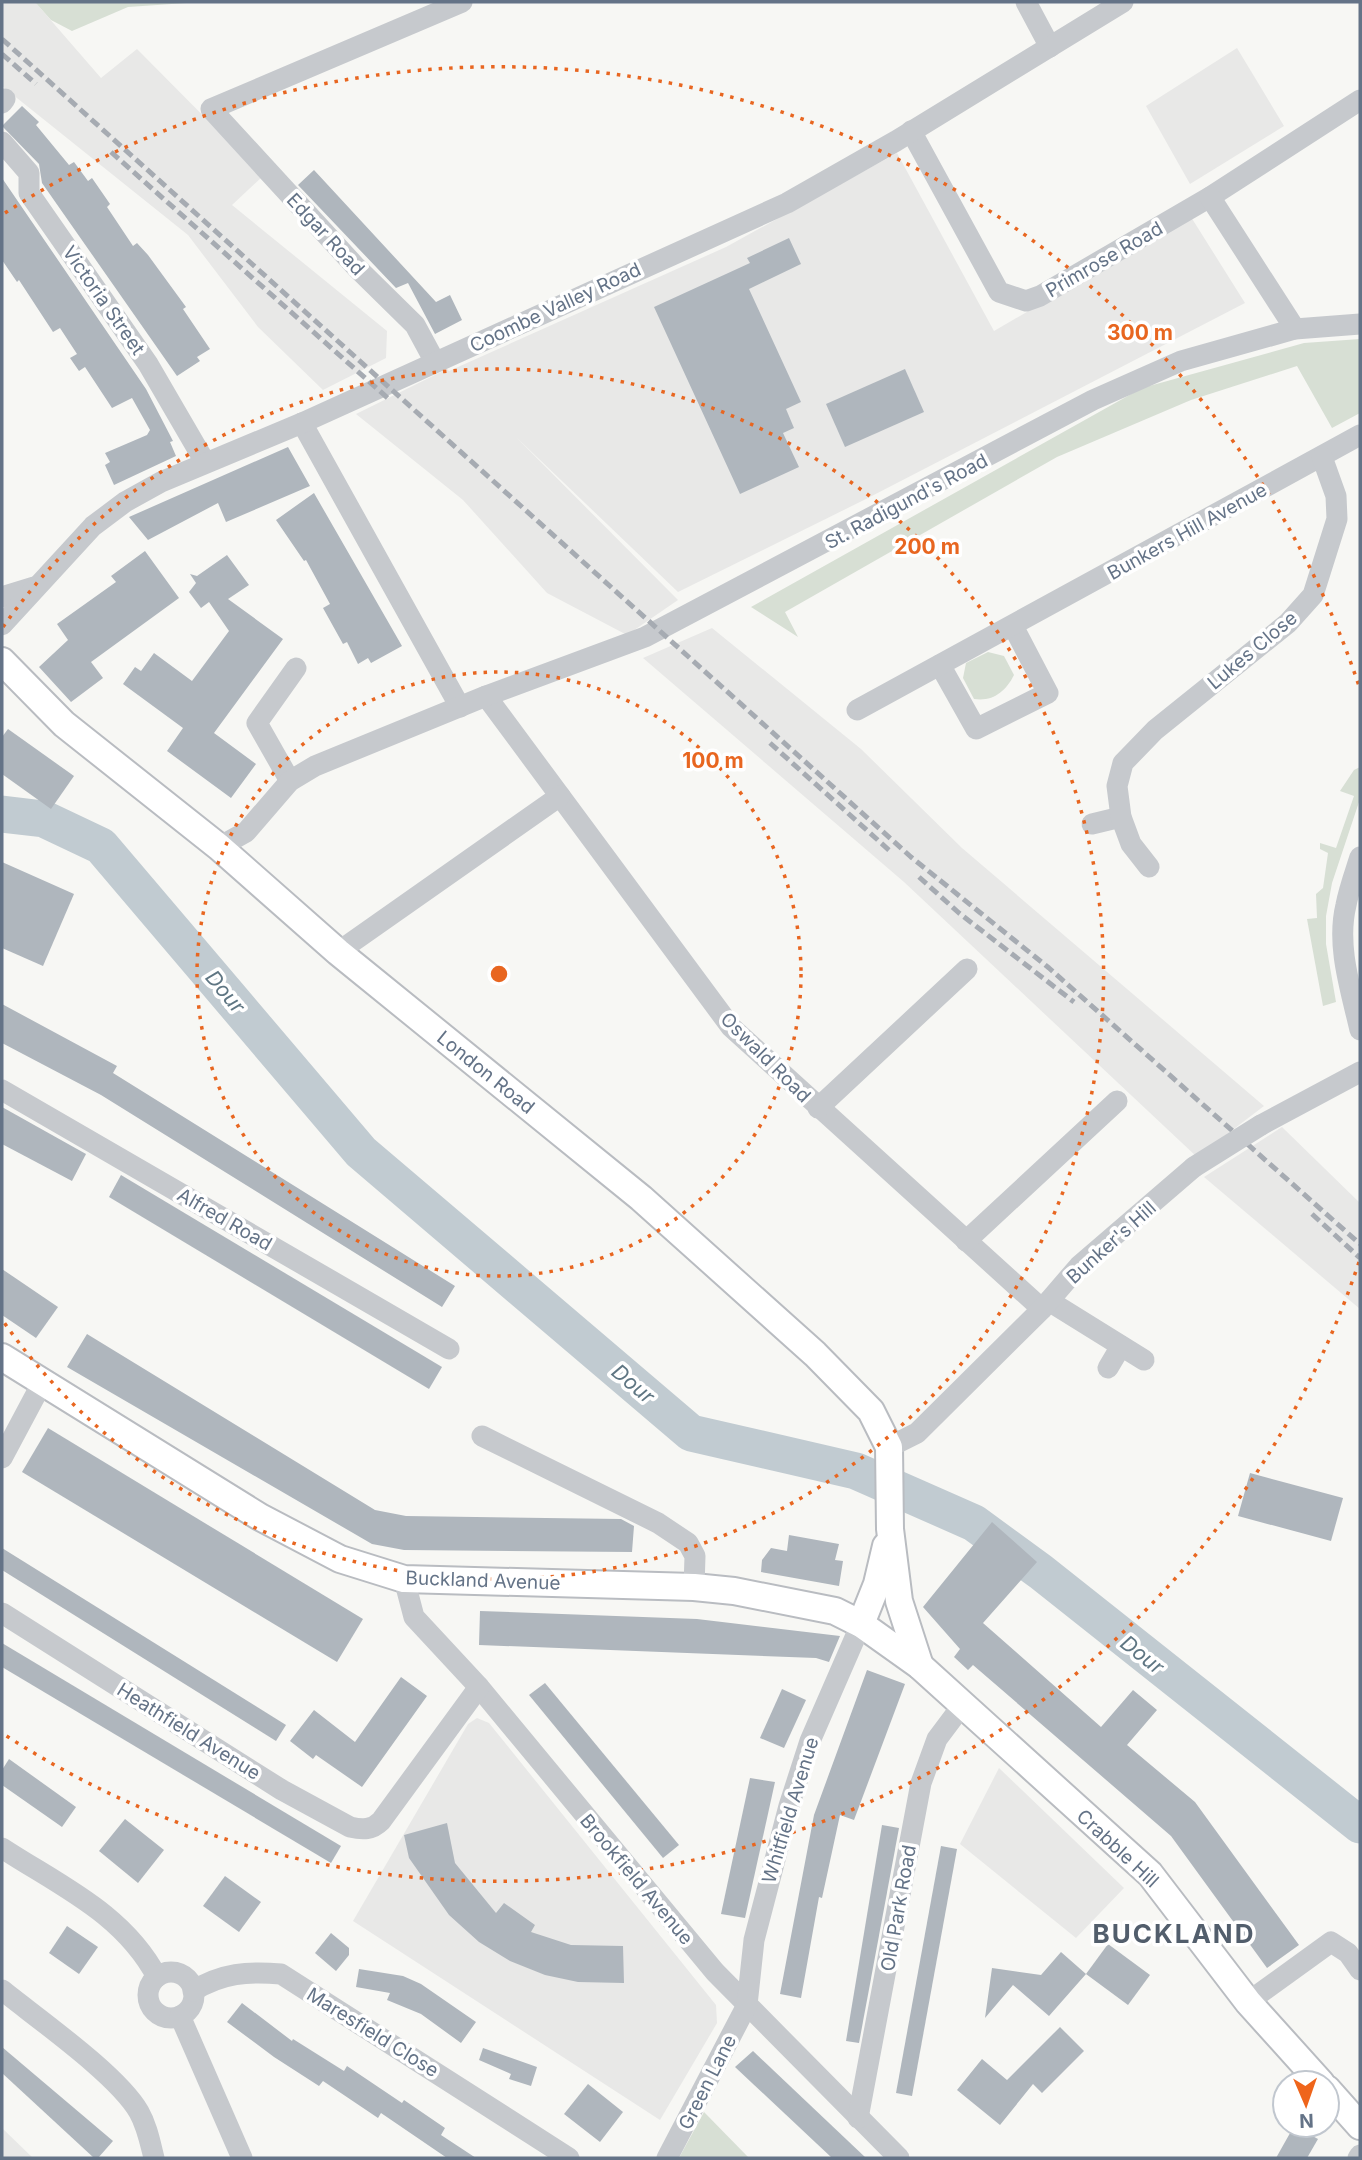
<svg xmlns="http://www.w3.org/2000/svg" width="1362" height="2160" viewBox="0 0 1362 2160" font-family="Inter,sans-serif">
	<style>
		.built { fill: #e8e8e7 }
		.green { fill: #d7dfd4 }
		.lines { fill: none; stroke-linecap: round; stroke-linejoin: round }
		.river { stroke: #c1cbd1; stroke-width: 37 }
		.building { fill: #afb6bd }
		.major-casing { stroke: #b9bcc1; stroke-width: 30 }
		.minor { stroke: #c6c9cd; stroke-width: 21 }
		.major { stroke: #fff; stroke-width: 26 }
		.rail { stroke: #a6abb2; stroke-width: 5; stroke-dasharray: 10 5; stroke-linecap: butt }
		.minor-bridge { stroke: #c6c9cd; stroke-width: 21 }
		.ring { fill: none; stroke: #e86620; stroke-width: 3.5; stroke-dasharray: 3.5 7 }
		.labels { text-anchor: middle; stroke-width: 7; stroke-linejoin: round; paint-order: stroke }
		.street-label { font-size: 19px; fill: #647387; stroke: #fff }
		.water-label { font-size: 21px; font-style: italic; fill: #5f7683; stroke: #fff }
		.district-label { font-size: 26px; font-weight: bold; letter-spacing: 2px; fill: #525e6c; stroke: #fff }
		.centre { fill: #e86620; stroke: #fff; stroke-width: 3.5 }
		.ring-label { font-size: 21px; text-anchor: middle; font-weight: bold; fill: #e86620; stroke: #fff; stroke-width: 7; stroke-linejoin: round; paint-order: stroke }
	</style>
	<rect width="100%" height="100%" fill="#f7f7f4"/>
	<!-- built -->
	<g class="built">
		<path d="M2 2H35L101 78 137 49 263 176 232 205 387 331 386 358 323 390 258 327 188 235 2 86Z"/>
		<path d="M1237 48 1284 126 1190 184 1146 106Z"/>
		<path d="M897 153 994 331 1191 217 1245 303 866 499 678 592 516 437 678 600 627 635 547 593 463 500 356 414 447 369 449 371 726 247Z"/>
		<path d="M712 628 861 749 962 848 1264 1106 1197 1157 904 882 643 658Z"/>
		<path d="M1282 1127 1360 1203V1309L1204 1177Z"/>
		<path d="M477 1718 489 1723 716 2005 717 2023 660 2120 353 1921 468 1724Z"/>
		<path d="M999 1768 1124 1888 1076 1938 960 1844Z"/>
		<path d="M2 2128 33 2158H2Z"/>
	</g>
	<!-- green -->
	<g class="green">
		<path d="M35 2H201L128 7 72 31 51 20Z"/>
		<path d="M1360 339V413L1332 428 1297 366 1191 400 1057 457 785 612 798 637 751 607 1142 388 1304 343Z"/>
		<path d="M988 652 1004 656 1014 675C1006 691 993 702 974 699L963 678 966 663Z"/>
		<path d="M1360 767V799L1332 883 1326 916V944L1336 1002 1323 1006 1307 919 1317 918 1316 894 1323 888 1328 853 1320 849V843L1336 848 1354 796 1340 791 1354 770Z"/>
		<path d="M704 2112 749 2158H679Z"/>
	</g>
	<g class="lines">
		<!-- river -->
		<path class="river" d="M2 814 44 819 101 846 361 1152 691 1433 856 1471 974 1523 1041 1572 1360 1825"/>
	</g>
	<!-- building -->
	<g class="building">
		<path d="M22 106 39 122 36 125 69 165 74 162 88 181 92 178 110 204 107 207 133 246 137 243 148 255 186 307 183 309 210 349 197 357 200 361 177 376 42 183 39 164 2 126Z"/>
		<path d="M314 170 436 302 450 295 462 320 435 334 408 283 396 288 298 185Z"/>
		<path d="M2 178 146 389 173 441 170 442 176 456 114 485 105 465 110 462 105 453 147 435 150 430 132 398 112 408 85 367 79 371 70 358 77 354 60 328 53 332 19 280 17 282 2 260Z"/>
		<path d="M789 238 801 264 749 289 801 402 786 409 794 428 783 433 799 467 740 494 654 307 750 263 747 258Z"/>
		<path d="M905 369 924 412 845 447 826 404Z"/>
		<path d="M288 447 310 486 226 522 218 503 148 540 129 517Z"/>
		<path d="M314 493 402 646 371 663 368 658 358 664 347 642 343 644 323 608 330 604 306 560 304 561 276 520Z"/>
		<path d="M145 551 179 598 91 662 103 678 71 702 39 667 68 640 57 624 116 582 111 576Z"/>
		<path d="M227 555 249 585 228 599 283 639 214 733 256 764 231 798 167 751 183 728 123 684 135 667 141 671 154 653 192 681 229 631 209 602 201 608 189 592 196 583 190 574 197 576Z"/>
		<path d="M8 729 74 776 51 809 2 774V737Z"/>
		<path d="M2 862 74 894 43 966 2 948Z"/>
		<path d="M2 1004 117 1066 113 1073 455 1286 442 1307 101 1095 2 1043Z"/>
		<path d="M2 1107 86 1154 72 1181 2 1144Z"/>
		<path d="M121 1175 442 1367 429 1389 109 1197Z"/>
		<path d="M2 1269 58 1307 36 1338 2 1315Z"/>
		<path d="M87 1334 375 1510 406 1516 621 1519 634 1526 632 1552 404 1550 372 1544 67 1367Z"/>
		<path d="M48 1428 363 1619 337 1662 22 1472Z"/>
		<path d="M1250 1473 1343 1498 1331 1541 1238 1516Z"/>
		<path d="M992 1522 1037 1562 983 1623 1101 1727 1133 1690 1157 1710 1127 1745 1195 1802 1299 1945 1267 1968 1171 1836 973 1665 968 1670 954 1657 960 1649 923 1607Z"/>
		<path d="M789 1535 839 1544 835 1560 843 1561 839 1586 761 1572 762 1560 771 1548 787 1551Z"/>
		<path d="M2 1548 286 1725 276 1741 2 1570Z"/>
		<path d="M480 1611 697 1619 840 1636 829 1662 816 1658 479 1645Z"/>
		<path d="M2 1643 341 1846 331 1863 2 1667Z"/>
		<path d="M867 1670 905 1684 854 1820 840 1815 822 1898 819 1897 801 1998 780 1994 814 1815Z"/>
		<path d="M401 1677 427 1696 362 1787 316 1755 313 1759 290 1741 314 1710 355 1742Z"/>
		<path d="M545 1683 679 1845 663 1858 529 1695Z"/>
		<path d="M782 1689 806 1700 784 1748 760 1738Z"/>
		<path d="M9 1759 76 1807 62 1827 2 1785V1770Z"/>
		<path d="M750 1778 775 1782 745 1918 721 1914Z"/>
		<path d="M125 1819 164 1850 138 1883 99 1851Z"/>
		<path d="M447 1823 455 1863 496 1913 504 1903 535 1925 531 1932 571 1945 623 1946 624 1983 578 1982 545 1975 510 1961 479 1942 449 1915 409 1858 404 1835Z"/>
		<path d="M882 1825 899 1828 859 2043 846 2041Z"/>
		<path d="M941 1846 957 1849 912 2096 896 2093Z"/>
		<path d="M225 1876 261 1902 239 1932 203 1906Z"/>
		<path d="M67 1926 98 1947 79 1974 49 1953Z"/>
		<path d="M331 1933 349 1948V1955L336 1971 315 1953Z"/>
		<path d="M1108 1944 1150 1975 1128 2005 1086 1974Z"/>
		<path d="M1061 1952 1086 1974 1049 2016 1013 1985 985 2018 992 1968 1041 1975Z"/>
		<path d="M359 1969 403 1976 421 1984 476 2022 461 2043 421 2014 387 2000 390 1993 356 1987Z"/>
		<path d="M242 2003 292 2041 293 2039 344 2071 347 2066 402 2103 404 2100 445 2128 441 2135 476 2158H447L381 2113 378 2118 323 2081 319 2086 274 2057 227 2022Z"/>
		<path d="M1060 2027 1084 2051 1042 2093 1033 2084 1000 2125 957 2090 982 2059 1007 2080Z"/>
		<path d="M2 2047 113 2141 98 2158H94L2 2073Z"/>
		<path d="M483 2048 537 2067 531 2086 509 2079 511 2074 479 2060Z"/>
		<path d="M753 2051 866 2158H832L735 2067Z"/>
		<path d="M588 2084 623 2112 600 2142 564 2114Z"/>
		<path d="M1294 2126 1318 2139 1307 2158H1276Z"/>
	</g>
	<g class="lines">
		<!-- major casing -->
		<g class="major-casing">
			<g id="major">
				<path d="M2 661 64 724 219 847 338 952 641 1198 815 1354 871 1411 889 1447 890 1529 899 1601 920 1666"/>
				<path d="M2 1357 260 1517 340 1559 404 1579 694 1587 734 1591 835 1611 861 1624 920 1666 1150 1874 1248 2002 1321 2083"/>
				<path d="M861 1624 877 1584 886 1546"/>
				<path d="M1327 2089 1360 2126"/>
			</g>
		</g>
		<!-- minor -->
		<g class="minor">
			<path d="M1026 2 1050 47"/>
			<path d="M2 103 5 99"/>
			<path d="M911 131 999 292 1026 301 1040 296 1210 197 1360 100"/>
			<path d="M2 142 29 173V193L148 364 205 462"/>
			<path d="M1210 197 1295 329"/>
			<path d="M435 362 415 325 356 267 211 109 462 2"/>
			<path d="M302 423 460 707"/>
			<path d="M2 597 34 587"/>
			<path d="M2 625 93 526 125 502 161 482 302 423 787 203 896 141 1123 2"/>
			<path d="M940 665 976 729 1048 693 1013 626"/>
			<path d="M486 696 731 1027 1042 1309"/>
			<path d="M857 710 1360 435"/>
			<path d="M290 781 257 723 296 668"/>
			<path d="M1092 824 1121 817"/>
			<path d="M219 847 246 832 290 781 315 766 486 696 645 637 1093 400 1181 361 1295 329 1360 324"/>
			<path d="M1360 857C1355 873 1349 889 1346 905 1336 946 1351 990 1360 1030"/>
			<path d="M1149 867 1131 844 1121 817 1117 786 1123 763 1155 730 1288 623 1313 595 1337 519 1336 496 1322 457"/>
			<path d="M338 952 560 796"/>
			<path d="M2 1090 449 1349"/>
			<path d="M818 1108 967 969"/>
			<path d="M1261 1125 1360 1072"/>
			<path d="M966 1241 1117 1101"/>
			<path d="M1049 1301 1144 1360"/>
			<path d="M1108 1368 1121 1346"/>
			<path d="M482 1436 658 1523 688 1543 695 1556 694 1587"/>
			<path d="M889 1447 917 1433 1042 1309 1079 1266 1194 1167"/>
			<path d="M2 1458 42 1383"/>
			<path d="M404 1579 414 1617 479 1687 715 1972 899 2158"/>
			<path d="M2 1613 282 1790 350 1827C363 1830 372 1830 381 1821L479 1687"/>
			<path d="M2 1848C60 1886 123 1913 157 1977"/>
			<circle cx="171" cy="1995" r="23"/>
			<path d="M2 1990C38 2019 118 2075 139 2112 147 2126 150 2142 154 2158"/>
			<path d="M193 1991C222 1973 248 1971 281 1974L569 2158"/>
			<path d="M1248 2002 1331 1942 1348 1953 1360 1970"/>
			<path d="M180 2016 242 2158"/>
			<path d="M858 2118 921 1783 937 1739 961 1707"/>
			<path d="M667 2158 747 2005 754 1940 789 1806 810 1741 861 1624"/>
			<path d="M1358 2158 1360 2155"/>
		</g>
		<!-- major -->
		<use href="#major" class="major"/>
		<!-- rail -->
		<g class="rail">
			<path d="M2 39 911 857 1049 968 1360 1244"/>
			<path d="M2 54 36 84"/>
			<path d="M111 152 391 401"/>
			<path d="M770 743 890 851"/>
			<path d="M919 877 959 913 1074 1002"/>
			<path d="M1312 1214 1360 1258"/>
		</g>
		<!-- minor-bridge -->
		<path class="minor-bridge" d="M1194 1167 1261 1125"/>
	</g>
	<!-- distance rings -->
	<g class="ring">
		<circle cx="499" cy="974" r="302"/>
		<path d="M3 627A605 605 0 1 1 3 1321"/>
		<path d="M1359 1262A907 907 0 0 1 5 1735M5 213A907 907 0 0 1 1359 686"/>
	</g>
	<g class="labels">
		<!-- street labels -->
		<g class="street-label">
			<text transform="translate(326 234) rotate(47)" y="7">Edgar Road</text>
			<text transform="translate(1104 259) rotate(-30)" y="7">Primrose Road</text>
			<text transform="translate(104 300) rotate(55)" y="7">Victoria Street</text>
			<text transform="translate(555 307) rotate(-25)" y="7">Coombe Valley Road</text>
			<text transform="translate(906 501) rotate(-28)" y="7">St. Radigund's Road</text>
			<text transform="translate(1187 531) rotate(-29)" y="7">Bunkers Hill Avenue</text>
			<text transform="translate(1252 650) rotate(-40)" y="7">Lukes Close</text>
			<text transform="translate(766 1057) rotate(45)" y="7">Oswald Road</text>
			<text transform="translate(486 1072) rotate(39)" y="7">London Road</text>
			<text transform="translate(225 1219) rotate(30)" y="7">Alfred Road</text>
			<text transform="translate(1111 1242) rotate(-42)" y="7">Bunker's Hill</text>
			<text transform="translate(483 1580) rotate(2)" y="7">Buckland Avenue</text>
			<text transform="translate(189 1731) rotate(32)" y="7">Heathfield Avenue</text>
			<text transform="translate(790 1810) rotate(-73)" y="7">Whitfield Avenue</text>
			<text transform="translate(1118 1848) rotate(43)" y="7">Crabble Hill</text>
			<text transform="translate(637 1879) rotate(50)" y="7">Brookfield Avenue</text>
			<text transform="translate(898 1908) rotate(-80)" y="7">Old Park Road</text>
			<text transform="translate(373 2032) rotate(32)" y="7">Maresfield Close</text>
			<text transform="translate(707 2082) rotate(-63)" y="7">Green Lane</text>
		</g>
		<!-- water labels -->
		<g class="water-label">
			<text transform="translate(225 992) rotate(50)" y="7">Dour</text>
			<text transform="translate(633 1384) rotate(40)" y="7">Dour</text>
			<text transform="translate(1142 1655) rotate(38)" y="7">Dour</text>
		</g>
		<!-- district labels -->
		<g class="district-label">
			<text x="1174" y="1943">BUCKLAND</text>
		</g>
	</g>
	<circle cx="499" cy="974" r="10" class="centre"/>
	<g class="ring-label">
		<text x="1140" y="340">300 m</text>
		<text x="927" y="554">200 m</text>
		<text x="713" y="768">100 m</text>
	</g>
	<!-- border -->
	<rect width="1362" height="2160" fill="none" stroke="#647387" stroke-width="7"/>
	<!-- north arrow -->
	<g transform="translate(1306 2104) rotate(178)"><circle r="33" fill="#ffffff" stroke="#c1c7cf" stroke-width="2"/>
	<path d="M0-5L12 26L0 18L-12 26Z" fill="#ef651b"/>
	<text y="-10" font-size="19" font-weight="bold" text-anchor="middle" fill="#647387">N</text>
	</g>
</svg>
